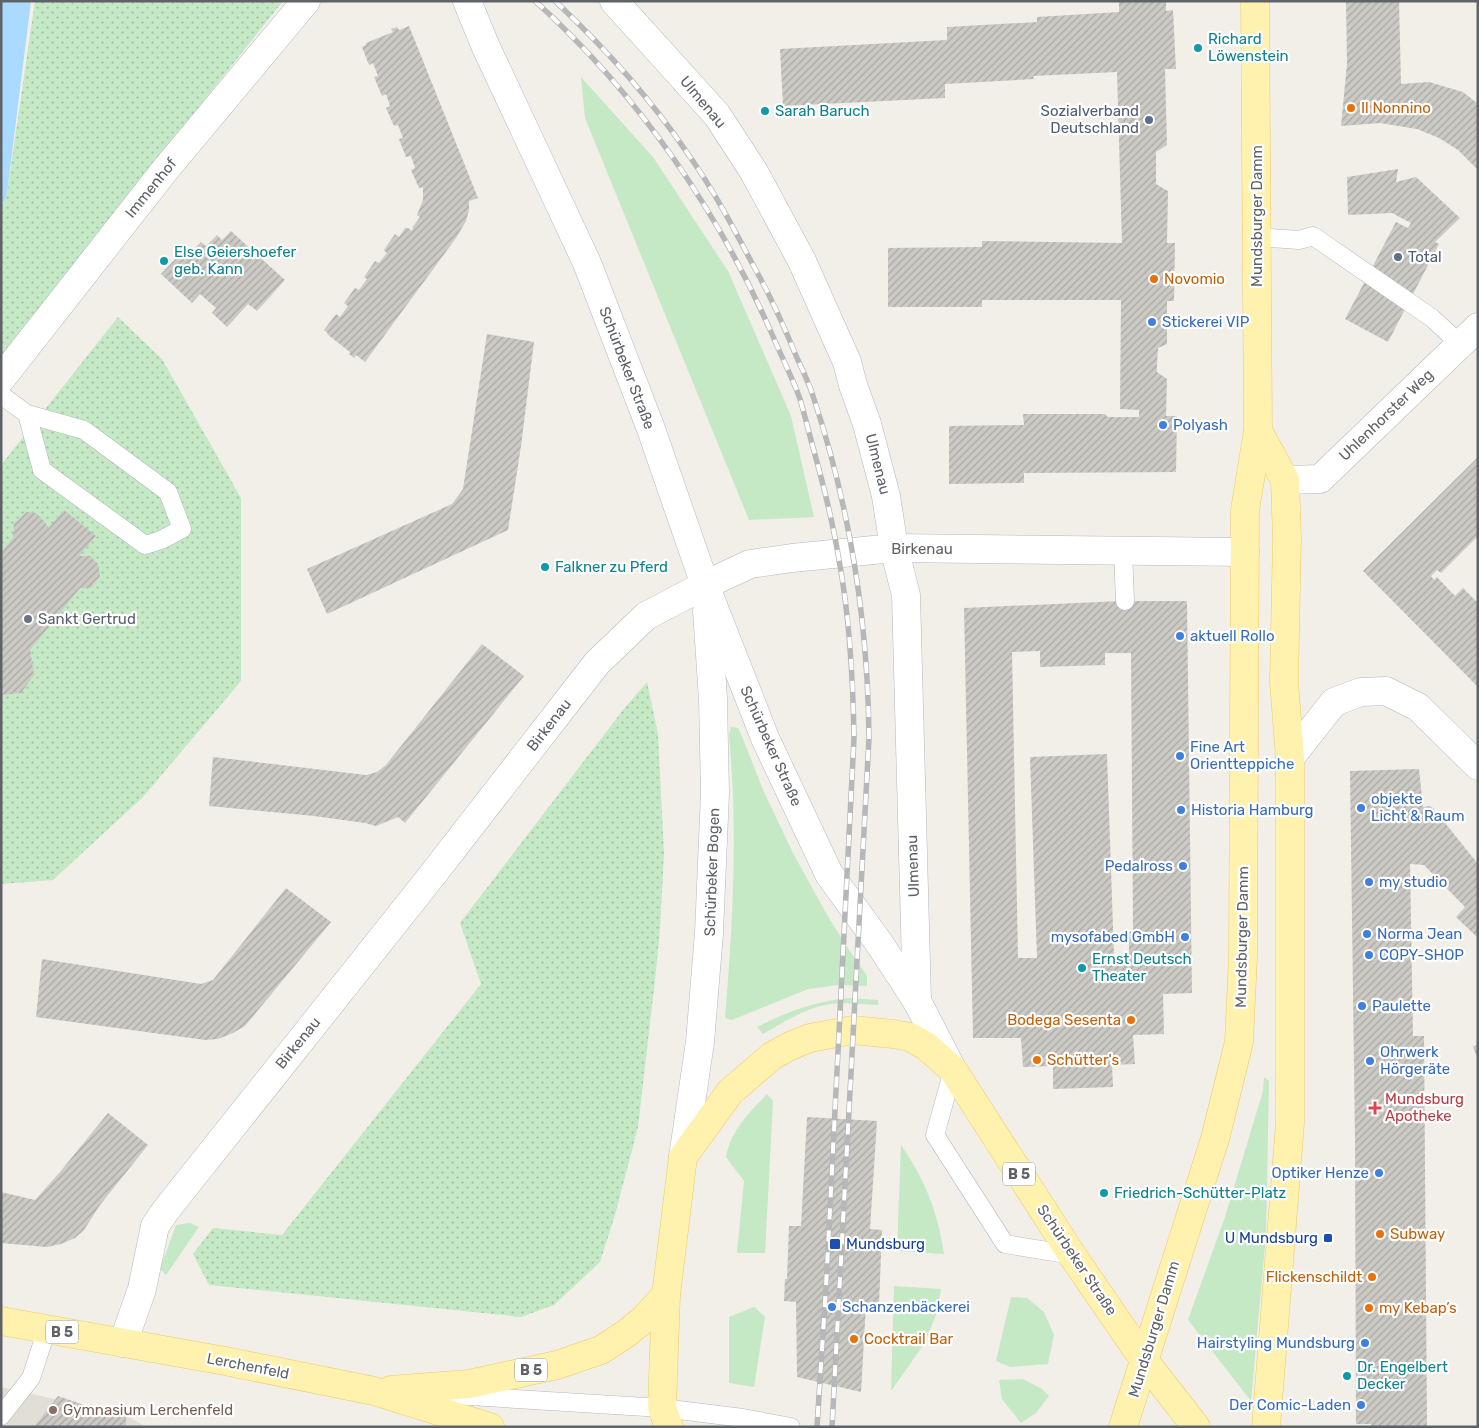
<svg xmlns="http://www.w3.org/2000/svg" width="1479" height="1428" viewBox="0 0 1479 1428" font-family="Rubik,sans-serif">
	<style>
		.education { fill: #e1ded6 }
		.green { fill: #c5e8c5 }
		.park { fill: url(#park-dots) }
		.water { fill: #aadaff }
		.building { fill: url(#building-hatch); fill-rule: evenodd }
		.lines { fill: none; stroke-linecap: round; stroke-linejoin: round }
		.lane-casing { stroke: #b5b8bc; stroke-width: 19 }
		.street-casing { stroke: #b5b8bc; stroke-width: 29 }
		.secondary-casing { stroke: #b6babf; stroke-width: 29 }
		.primary-casing { stroke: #f2c960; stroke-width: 29 }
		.lane { stroke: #fff; stroke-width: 18 }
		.street { stroke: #fff; stroke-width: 28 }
		.secondary { stroke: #fff; stroke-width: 28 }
		.primary { stroke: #fff2af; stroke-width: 28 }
		.rail-casing { stroke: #b6b7b8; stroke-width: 5.5 }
		.rail { stroke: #fff; stroke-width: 4; stroke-dasharray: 11; stroke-linecap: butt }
		.culture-dot { fill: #0f9aa8; stroke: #fff; stroke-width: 2 }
		.food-dot { fill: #e8710a; stroke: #fff; stroke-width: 2 }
		.service-dot { fill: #5c6f8a; stroke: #fff; stroke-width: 2 }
		.shop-dot { fill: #3f7fe0; stroke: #fff; stroke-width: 2 }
		.worship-dot { fill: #6b7280; stroke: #fff; stroke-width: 2 }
		.health-dot { fill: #e0444e; stroke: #fff; stroke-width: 2 }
		.transit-dot { fill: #1a4fb4; stroke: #fff; stroke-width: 2 }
		.education-dot { fill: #8d6e63; stroke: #fff; stroke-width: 2 }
		.labels { text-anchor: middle; stroke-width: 4.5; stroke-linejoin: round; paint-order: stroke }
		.shield { fill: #fff; stroke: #8f9295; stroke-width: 1 }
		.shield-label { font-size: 14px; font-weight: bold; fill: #5f6368 }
		.culture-label { font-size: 15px; fill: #0d838f; stroke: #fff; text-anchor: start }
		.street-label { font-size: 15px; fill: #5f6368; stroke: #fff }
		.food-label { font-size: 15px; fill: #c56008; stroke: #fff; text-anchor: start }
		.service-label { font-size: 15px; fill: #4e5e75; stroke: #fff; text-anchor: end }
		.shop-label { font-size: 15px; fill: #366cbe; stroke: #fff; text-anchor: start }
		.worship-label { font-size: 15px; fill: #5b616d; stroke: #fff; text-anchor: start }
		.health-label { font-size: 15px; fill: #be3a42; stroke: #fff; text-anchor: start }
		.transit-label { font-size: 15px; fill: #164399; stroke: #fff; text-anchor: end }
		.education-label { font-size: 15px; fill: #785e54; stroke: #fff; text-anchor: start }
	</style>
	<defs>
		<pattern id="park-dots" width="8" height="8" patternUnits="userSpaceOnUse" patternTransform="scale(1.25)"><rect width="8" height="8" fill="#c5e8c5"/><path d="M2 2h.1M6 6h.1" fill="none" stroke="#a3c0a4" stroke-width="1.8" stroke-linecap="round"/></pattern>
		<pattern id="building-hatch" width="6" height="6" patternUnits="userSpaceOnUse" patternTransform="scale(1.25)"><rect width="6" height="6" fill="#cccac5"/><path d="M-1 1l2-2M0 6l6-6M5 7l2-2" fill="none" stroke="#a9a8a4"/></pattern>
	</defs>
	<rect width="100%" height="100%" fill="#f1efe8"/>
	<!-- education -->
	<path class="education" d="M1 1387 126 1415 146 1427H1Z"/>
	<!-- green -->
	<g class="green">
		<path d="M581 77 653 157 728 271 791 416 814 517 749 520 585 118Z"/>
		<path d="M731 727 738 728 741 734 764 792 793 853 826 913 845 944 867 976V986L839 985 808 989 732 1020 725 1018C733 923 738 830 729 735Z"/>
		<path d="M850 998 878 1000V1005C862 1004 846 1002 831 1004 807 1007 784 1022 763 1034L757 1027C787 1012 815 1001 850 998Z"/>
		<path d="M1264 1077 1269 1081 1266 1234 1251 1401 1188 1320 1225 1217 1263 1091Z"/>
		<path d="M767 1094 773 1101 765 1253H737L744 1181 726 1157C731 1130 748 1114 767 1094Z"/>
		<path d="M901 1145C926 1182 937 1210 944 1254L897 1251Z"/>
		<path d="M190 1223 199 1227 166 1275 160 1269 176 1225Z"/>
		<path d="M894 1286 941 1289 936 1315 924 1344 891 1391Z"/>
		<path d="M1011 1297 1027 1298 1044 1312 1054 1335 1048 1364 1010 1367 996 1361Z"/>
		<path d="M754 1307 765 1317 754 1387 729 1383V1317Z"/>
		<path d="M1023 1379 1042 1389 1049 1396 1036 1413 1021 1423 1002 1399 999 1380Z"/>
	</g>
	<!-- park -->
	<g class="park">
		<path d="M35 1H283L1 356V211L7 193Z"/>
		<path d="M118 317 162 359 241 498V681L143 797 53 880 1 884V465Z"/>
		<path d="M647 682 658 734 664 853 660 930 655 980 638 1127 615 1215 600 1262 554 1305 521 1317 209 1285 193 1254 213 1228 282 1235 481 984 460 923 623 710Z"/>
	</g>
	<!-- water -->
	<path class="water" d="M1 1H31L7 193 1 211Z"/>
	<!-- building -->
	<g class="building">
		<path d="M1119 1H1166V11L1173 10 1176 69H1165L1167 145 1156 152V184L1168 191 1167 243H1175L1174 301H1167V344L1158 348 1157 366V372L1167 379 1166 416H1177L1176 472 1024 473V483L949 484V426L1024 425 1023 414H1105L1108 417H1139V410L1120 409 1121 300H982V307H888V248L982 247V241L1122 243 1117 72 1033 76 1034 79 945 84V98L783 106 780 49 947 40V27L1037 22V17L1119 12Z"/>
		<path d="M1346 1H1399L1401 84 1429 82 1463 92 1478 104V170L1458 150 1439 138 1417 129 1380 123 1341 126 1347 64Z"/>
		<path d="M409 26 478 198 469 201V210L466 221 456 238 365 362 356 355 354 358 349 354 350 352 327 334 328 333 324 330 336 314 340 317 348 306 344 303 355 288 359 290 367 279 364 277 375 261 379 263 387 253 384 250 395 234 399 237 405 228H408L412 231 413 228H412L420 217 417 215 423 200V187L419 188 411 170 415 168 411 156 406 157 399 139 403 138 398 125 394 126 386 108 390 106 386 94 382 96 374 77 378 76 373 63 369 65 362 47 366 45V43L393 32 391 29 397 27 399 30Z"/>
		<path d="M1398 169 1396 182 1416 177 1460 218 1435 242 1439 244 1388 342 1345 319 1396 222 1408 228 1411 223 1392 213 1348 215 1347 177Z"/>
		<path d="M231 231 285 280 257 311 248 304 227 327 212 313 216 308 200 294 192 303 161 274 182 252 187 257 201 242 206 246 217 235 222 240Z"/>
		<path d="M487 334 534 342 521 446 508 530 327 614 307 569 452 504 463 489Z"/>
		<path d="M1478 457V536L1441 573 1437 570 1431 576 1434 580 1437 577 1455 596 1463 588 1478 603V687L1363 571Z"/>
		<path d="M64 510 96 536 79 556H90L98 564 100 576 91 588H80L30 650 34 675 21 693 1 695V553L13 538 14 524 26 512 36 513 45 522 48 529Z"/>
		<path d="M1121 601H1187L1192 993 1163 994 1164 1034 1133 1035 1135 1064 1112 1065 1113 1087 1053 1089V1066L1023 1067 1021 1038H973L964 608ZM1040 651V667L1105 665V653H1131L1133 931 1129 932V956H1114L1107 754 1030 757 1037 958H1018L1012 652Z"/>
		<path d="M482 644 524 676 405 823 398 817 376 826 365 823 314 816 209 806 213 757 366 775 377 772 386 765Z"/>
		<path d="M1419 769 1423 807 1430 806 1433 808 1478 864V938L1456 917 1465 907 1424 865 1410 864 1413 1036H1424L1427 1427H1371V1424H1356L1355 1140 1350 771Z"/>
		<path d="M286 888 331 922 245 1026 233 1033 218 1039 205 1040 36 1017 42 959 201 984 213 980Z"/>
		<path d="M1478 1044V1059L1473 1047Z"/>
		<path d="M108 1113 148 1145 100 1205 84 1230 75 1238 61 1244 47 1247 1 1243V1192L35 1200 60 1172Z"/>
		<path d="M807 1117 877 1121 870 1229 882 1230 879 1305H866L861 1392 797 1377 796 1302 784 1301 785 1279H787L789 1226H801Z"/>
		<path d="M58 1396 84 1405 126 1415V1427H34Z"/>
	</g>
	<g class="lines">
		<!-- lane casing -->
		<g class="lane-casing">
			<g id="lane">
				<path d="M1257 237 1299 240 1313 236 1432 318 1460 344"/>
				<path d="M1 395 27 414 84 430 168 492 182 529 161 540 145 545 42 470 27 414"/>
				<path d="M1123 552 1125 601"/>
				<path d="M953 1070 935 1135 1005 1244 1072 1255"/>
				<path d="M453 1395 662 1408 743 1418 791 1427"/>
				<path d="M1 1416 31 1378 47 1329"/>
			</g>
		</g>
		<!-- street casing -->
		<g class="street-casing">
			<g id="street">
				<path d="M614 1 717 115 754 172 802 261 847 362 853 385 867 424 886 496 894 548 906 595 917 1001"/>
				<path d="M1 379 165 170 306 1"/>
				<path d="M1285 480 1320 479 1478 327"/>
				<path d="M1290 758 1334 702 1361 692 1386 691 1418 707 1478 766"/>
				<path d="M123 1343 142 1289 155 1226 166 1210 430 878 597 663 646 616 705 585 750 564 792 558 894 548 1245 552"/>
			</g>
		</g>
		<!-- secondary casing -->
		<g class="secondary-casing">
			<g id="secondary">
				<path d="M467 1 485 45 587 263 651 429 705 585 765 738 829 874 879 943 917 1001 952 1069"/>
				<path d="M683 1157 700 1042 709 933 715 793 713 699 707 611"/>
			</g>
		</g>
		<!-- primary casing -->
		<g class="primary-casing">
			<g id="primary">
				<path d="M1258 431 1285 480 1287 538 1284 682 1290 758V1123L1266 1427"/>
				<path d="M1 1321 225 1361 374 1391 490 1427"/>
				<path d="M391 1390 469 1384 557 1365 601 1350 627 1333 644 1319 666 1295"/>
				<path d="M669 1427 662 1408 666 1295 683 1157 730 1092 772 1056 790 1046 810 1038 853 1030 893 1034 910 1037 926 1046 953 1070 1072 1255 1144 1360 1196 1427"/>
				<path d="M1123 1427 1215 1139 1239 1042 1243 957 1245 510 1258 431 1255 1"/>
			</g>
		</g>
		<!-- lane -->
		<use href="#lane" class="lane"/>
		<!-- street -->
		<use href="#street" class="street"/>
		<!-- secondary -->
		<use href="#secondary" class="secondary"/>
		<!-- primary -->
		<use href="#primary" class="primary"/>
		<!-- rail casing -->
		<g class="rail-casing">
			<g id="rail">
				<path d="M535 1C639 95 720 213 775 341 783 360 793 379 800 399 805 416 809 433 814 451 824 487 833 523 839 560 850 619 853 678 854 738L826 1287 817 1427"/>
				<path d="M555 1C604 47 651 99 688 154 713 189 733 227 753 265 770 295 784 326 797 358 803 371 809 383 813 396 850 507 868 622 869 738L832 1427"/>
			</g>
		</g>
		<!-- rail -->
		<use href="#rail" class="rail"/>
	</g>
	<!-- markers -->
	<g class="culture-dot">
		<circle cx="1198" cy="48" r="5"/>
		<circle cx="765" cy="111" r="5"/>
		<circle cx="164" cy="261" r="5"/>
		<circle cx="545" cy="567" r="5"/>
		<circle cx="1082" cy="968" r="5"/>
		<circle cx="1104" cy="1193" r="5"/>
		<circle cx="1347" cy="1376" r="5"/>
	</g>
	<g class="food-dot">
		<circle cx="1351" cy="108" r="5"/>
		<circle cx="1154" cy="279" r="5"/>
		<circle cx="1131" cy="1020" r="5"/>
		<circle cx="1037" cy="1060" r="5"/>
		<circle cx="1380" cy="1234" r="5"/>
		<circle cx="1372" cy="1277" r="5"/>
		<circle cx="1369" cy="1308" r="5"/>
		<circle cx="854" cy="1339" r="5"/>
	</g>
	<g class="service-dot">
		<circle cx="1149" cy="120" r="5"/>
		<circle cx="1398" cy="257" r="5"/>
	</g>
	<g class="shop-dot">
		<circle cx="1152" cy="322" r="5"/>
		<circle cx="1163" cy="425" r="5"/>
		<circle cx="1180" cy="636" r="5"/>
		<circle cx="1180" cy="756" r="5"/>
		<circle cx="1361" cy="808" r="5"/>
		<circle cx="1181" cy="810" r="5"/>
		<circle cx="1183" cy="866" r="5"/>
		<circle cx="1369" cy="882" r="5"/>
		<circle cx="1367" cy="934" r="5"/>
		<circle cx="1185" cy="937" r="5"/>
		<circle cx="1369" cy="955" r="5"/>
		<circle cx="1362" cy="1006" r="5"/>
		<circle cx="1370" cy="1061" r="5"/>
		<circle cx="1379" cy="1173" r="5"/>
		<circle cx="832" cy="1307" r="5"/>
		<circle cx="1365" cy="1343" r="5"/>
		<circle cx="1361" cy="1405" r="5"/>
	</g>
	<circle class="worship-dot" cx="28" cy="619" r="5"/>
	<path class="health-dot" d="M1372.5 1100.5h5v5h5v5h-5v5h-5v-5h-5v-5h5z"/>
	<g class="transit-dot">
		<rect x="1323" y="1233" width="10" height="10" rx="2.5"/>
		<rect x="829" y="1238" width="12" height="12" rx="2.5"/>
	</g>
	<circle class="education-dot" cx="53" cy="1410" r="5"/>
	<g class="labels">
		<!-- shield labels -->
		<g class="shield">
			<rect x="1003" y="1162.5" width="32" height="23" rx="4"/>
			<rect x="46" y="1320.5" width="32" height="23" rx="4"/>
			<rect x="515" y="1358.5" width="32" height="23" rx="4"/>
		</g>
		<g class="shield-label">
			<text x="1019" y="1179">B 5</text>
			<text x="62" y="1337">B 5</text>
			<text x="531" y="1375">B 5</text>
		</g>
		<!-- culture labels -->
		<g class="culture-label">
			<text x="1208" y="44">Richard<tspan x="1208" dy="17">Löwenstein</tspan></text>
			<text x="775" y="116">Sarah Baruch</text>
			<text x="174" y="257">Else Geiershoefer<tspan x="174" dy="17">geb. Kann</tspan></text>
			<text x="555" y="572">Falkner zu Pferd</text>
			<text x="1092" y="964">Ernst Deutsch<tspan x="1092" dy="17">Theater</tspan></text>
			<text x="1114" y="1198">Friedrich-Schütter-Platz</text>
			<text x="1357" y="1372">Dr. Engelbert<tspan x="1357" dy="17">Decker</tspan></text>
		</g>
		<!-- street labels -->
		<g class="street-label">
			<text transform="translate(703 102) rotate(50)" y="5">Ulmenau</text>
			<text transform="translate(151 188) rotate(-51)" y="5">Immenhof</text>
			<text transform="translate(1257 216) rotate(-90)" y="5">Mundsburger Damm</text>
			<text transform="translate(627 368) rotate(69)" y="5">Schürbeker Straße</text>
			<text transform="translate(1386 415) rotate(-44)" y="5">Uhlenhorster Weg</text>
			<text transform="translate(878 464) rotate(76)" y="5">Ulmenau</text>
			<text x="922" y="554">Birkenau</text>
			<text transform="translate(549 725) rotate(-52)" y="5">Birkenau</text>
			<text transform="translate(771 746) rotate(66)" y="5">Schürbeker Straße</text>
			<text transform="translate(913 866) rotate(-92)" y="5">Ulmenau</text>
			<text transform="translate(712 872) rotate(-88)" y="5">Schürbeker Bogen</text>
			<text transform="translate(1242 937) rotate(-89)" y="5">Mundsburger Damm</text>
			<text transform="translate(298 1043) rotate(-51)" y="5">Birkenau</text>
			<text transform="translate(1077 1260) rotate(56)" y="5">Schürbeker Straße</text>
			<text transform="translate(1154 1329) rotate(-73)" y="5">Mundsburger Damm</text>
			<text transform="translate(248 1366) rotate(11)" y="5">Lerchenfeld</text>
		</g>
		<!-- food labels -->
		<g class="food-label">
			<text x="1361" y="113">Il Nonnino</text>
			<text x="1164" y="284">Novomio</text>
			<text x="1121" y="1025" text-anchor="end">Bodega Sesenta</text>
			<text x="1047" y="1065">Schütter's</text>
			<text x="1390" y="1239">Subway</text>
			<text x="1362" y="1282" text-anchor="end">Flickenschildt</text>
			<text x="1379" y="1313">my Kebap’s</text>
			<text x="864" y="1344">Cocktrail Bar</text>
		</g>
		<!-- service labels -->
		<g class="service-label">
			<text x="1139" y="116">Sozialverband<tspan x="1139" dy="17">Deutschland</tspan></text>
			<text x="1408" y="262" text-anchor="start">Total</text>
		</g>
		<!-- shop labels -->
		<g class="shop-label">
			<text x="1162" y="327">Stickerei VIP</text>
			<text x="1173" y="430">Polyash</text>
			<text x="1190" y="641">aktuell Rollo</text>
			<text x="1190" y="752">Fine Art<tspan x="1190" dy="17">Orientteppiche</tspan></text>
			<text x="1371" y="804">objekte<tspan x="1371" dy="17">Licht &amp; Raum</tspan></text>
			<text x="1191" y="815">Historia Hamburg</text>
			<text x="1173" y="871" text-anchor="end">Pedalross</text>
			<text x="1379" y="887">my studio</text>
			<text x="1377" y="939">Norma Jean</text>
			<text x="1175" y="942" text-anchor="end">mysofabed GmbH</text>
			<text x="1379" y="960">COPY-SHOP</text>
			<text x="1372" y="1011">Paulette</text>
			<text x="1380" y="1057">Ohrwerk<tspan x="1380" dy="17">Hörgeräte</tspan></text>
			<text x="1369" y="1178" text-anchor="end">Optiker Henze</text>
			<text x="842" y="1312">Schanzenbäckerei</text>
			<text x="1355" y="1348" text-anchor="end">Hairstyling Mundsburg</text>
			<text x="1351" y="1410" text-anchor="end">Der Comic-Laden</text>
		</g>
		<!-- worship labels -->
		<g class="worship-label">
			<text x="38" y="624">Sankt Gertrud</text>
		</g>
		<!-- health labels -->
		<g class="health-label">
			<text x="1385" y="1104">Mundsburg<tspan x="1385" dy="17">Apotheke</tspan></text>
		</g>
		<!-- transit labels -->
		<g class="transit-label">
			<text x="1318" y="1243">U Mundsburg</text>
			<text x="846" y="1249" text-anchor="start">Mundsburg</text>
		</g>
		<!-- education labels -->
		<g class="education-label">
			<text x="63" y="1415">Gymnasium Lerchenfeld</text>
		</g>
	</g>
	<!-- border -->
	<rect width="1479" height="1428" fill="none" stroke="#5f6368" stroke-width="5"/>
</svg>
